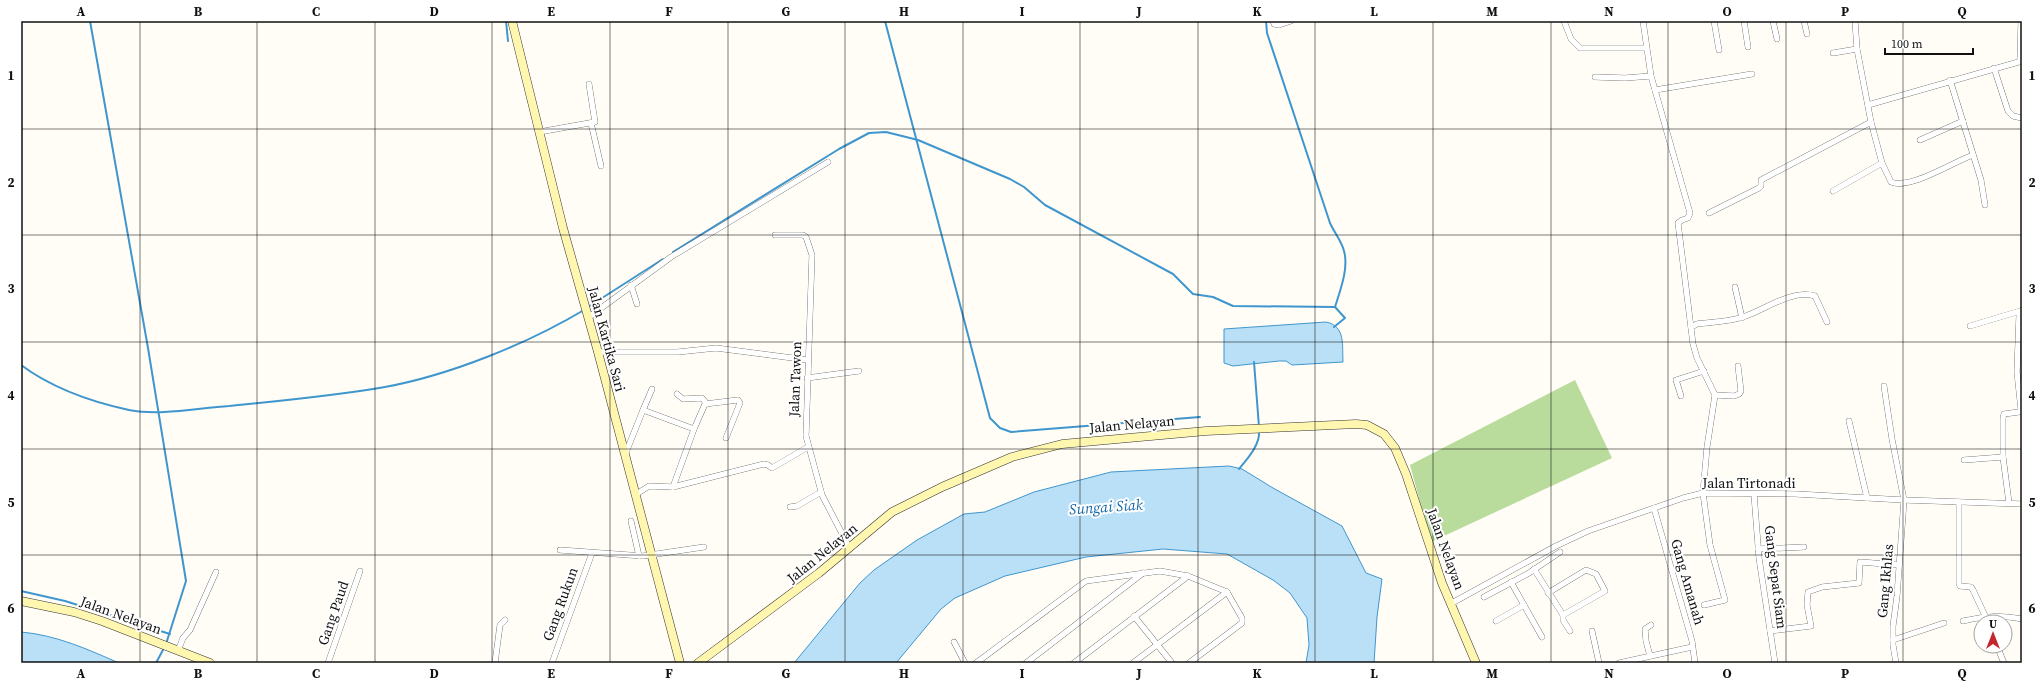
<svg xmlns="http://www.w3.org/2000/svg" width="2043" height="684" viewBox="0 0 2043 684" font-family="'Source Serif 4',serif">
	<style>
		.forest { fill: #b9dc9c }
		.water { fill: #b9e0f7; stroke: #3f96cf }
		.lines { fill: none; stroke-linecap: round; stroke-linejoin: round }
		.stream { stroke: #3f96cf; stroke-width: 2 }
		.street-casing { stroke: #444; stroke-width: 6 }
		.secondary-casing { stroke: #333; stroke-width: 9 }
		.street { stroke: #fff; stroke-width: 5.5 }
		.secondary { stroke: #fff6b0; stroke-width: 8 }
		.grid { fill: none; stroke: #111; stroke-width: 1; stroke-opacity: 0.55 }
		.labels { text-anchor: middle; stroke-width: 4; stroke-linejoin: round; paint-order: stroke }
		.street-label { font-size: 14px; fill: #111; stroke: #fff }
		.water-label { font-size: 15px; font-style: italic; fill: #1768a6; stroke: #fff }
		.neatline { fill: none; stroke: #111; stroke-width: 1.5 }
		.grid-label { font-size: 13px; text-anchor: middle; font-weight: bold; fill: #111 }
	</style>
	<rect width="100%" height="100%" fill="#fffdf5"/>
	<!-- forest -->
	<path class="forest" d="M1575 380 1612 458 1431 542 1410 465Z"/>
	<!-- water -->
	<g class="water">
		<path d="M1326 322C1346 326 1342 346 1343 362L1292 365 1286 361H1279L1233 366 1224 363V329Z"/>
		<path d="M1229 466 1242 469 1273 488 1342 526 1366 573 1382 579 1377 617 1374 663H1306L1309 645 1307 618 1290 593 1273 580 1227 554 1163 549 1086 557 1005 576 955 598 941 609 896 663H794L860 583 874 570 917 540 964 514 985 512 1034 492 1111 472Z"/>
		<path d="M21 632C56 635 87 649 119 663H21Z"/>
	</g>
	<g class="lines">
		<!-- stream -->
		<g class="stream">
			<path d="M90 21 148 348 186 581 166 644"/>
			<path d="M506 21 508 41"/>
			<path d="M885 21 990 418 1000 428 1011 432 1200 417"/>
			<path d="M1266 21 1267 33 1330 223C1334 232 1342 242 1344 251 1349 268 1340 291 1335 307L1345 318 1334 327"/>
			<path d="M673 252 839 149 869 133 886 132 918 140 1010 179 1024 187 1045 205 1173 274 1193 294 1213 297 1233 306 1335 307"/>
			<path d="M588 307 663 259"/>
			<path d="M1254 362 1259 427"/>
			<path d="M21 365C52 388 92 402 129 410 161 416 197 408 229 406 280 401 333 396 385 387 450 375 527 344 584 310"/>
			<path d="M1239 469C1247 459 1260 445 1259 432"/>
			<path d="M21 591 65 601 170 634"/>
			<path d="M156 663 164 648"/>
		</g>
		<!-- street casing -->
		<g class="street-casing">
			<g id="street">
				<path d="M1273 21 1274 24 1279 25 1291 21"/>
				<path d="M1564 21 1571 39 1580 48H1646"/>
				<path d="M1643 21 1651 76 1690 213 1688 218 1682 220 1678 223 1693 344 1697 358 1715 395 1707 447 1703 493 1710 545 1725 600 1704 605"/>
				<path d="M1714 21 1719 50"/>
				<path d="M1744 21 1748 47"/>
				<path d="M1773 21 1777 39"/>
				<path d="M1804 21 1807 34"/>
				<path d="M1833 53 1857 49"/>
				<path d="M2020 61 2021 21"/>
				<path d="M1994 68 2008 111 2013 116 2022 118"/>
				<path d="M1595 77 1625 78 1651 76"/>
				<path d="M1950 80 1981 180 1985 205"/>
				<path d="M1655 90 1752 74"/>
				<path d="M1868 105 2022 61"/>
				<path d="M1871 122 1882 163 1891 182C1910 190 1953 162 1973 155"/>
				<path d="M591 123 601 166"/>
				<path d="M539 132 595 122 589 84"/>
				<path d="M1920 140 1963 121"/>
				<path d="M1833 191 1882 163"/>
				<path d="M1709 213 1759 188 1761 186V180L1871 122 1857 49 1855 21"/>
				<path d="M775 235H803L806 237 812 255 806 436 822 495 849 547"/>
				<path d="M631 285 637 304"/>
				<path d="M1735 287 1742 318"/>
				<path d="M589 317 671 257 828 162"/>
				<path d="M1970 326 2020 311"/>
				<path d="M1691 327 1697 324C1712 322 1729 322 1743 317 1765 310 1791 289 1815 296L1827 322"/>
				<path d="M598 352H678L716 348 808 360"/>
				<path d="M807 378 859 371"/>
				<path d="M1884 386 1892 439 1904 500 1897 596 1893 626V645L1896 663"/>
				<path d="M677 394 683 399 702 398 707 404"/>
				<path d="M1715 395 1734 396 1739 394 1741 391 1738 366"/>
				<path d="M1681 396 1676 380 1704 371"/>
				<path d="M643 410 652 389"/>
				<path d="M1849 421 1867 498"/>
				<path d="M694 429 705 404 738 400 740 403 726 438"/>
				<path d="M625 455 643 410 694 429 673 487"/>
				<path d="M1964 460 2003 457"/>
				<path d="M1754 494 1759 558 1775 663"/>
				<path d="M635 495 649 486 673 487 764 464 768 465 772 468 808 447"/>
				<path d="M1959 502V584L1960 586 1971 587 1973 590 1988 622"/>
				<path d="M2009 503 2003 457V418L2004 414 2019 412 2021 410 2017 372 2019 316 2022 310"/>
				<path d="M790 507 797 506 821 492"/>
				<path d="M1654 508 1692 641 1695 663"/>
				<path d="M631 521 639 556"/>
				<path d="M1758 549 1804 547"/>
				<path d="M560 550 643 556 704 547"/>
				<path d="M1534 569 1563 615 1605 591 1596 574 1586 570 1548 593"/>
				<path d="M1511 582 1542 637"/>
				<path d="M1484 597 1529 573 1560 552"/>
				<path d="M1452 603 1556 546 1588 531 1683 498 1703 493 1796 494 1904 500 2022 504"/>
				<path d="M1563 615V620L1570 631"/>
				<path d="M1134 616 1172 663"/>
				<path d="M1496 621 1524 605"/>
				<path d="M1963 621C1986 616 1999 615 2022 619"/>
				<path d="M1592 631 1599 663"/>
				<path d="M1770 631 1811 626 1807 605 1808 592 1822 587 1859 583 1860 562 1899 565"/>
				<path d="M1893 640 1944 623"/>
				<path d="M954 642 965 663"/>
				<path d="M1997 646 2004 663"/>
				<path d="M178 651 183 638 190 630 216 572"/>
				<path d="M1650 656 1646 641 1645 629 1651 625"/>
				<path d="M328 663 360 571"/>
				<path d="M495 663 500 625 505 620"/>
				<path d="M552 663 592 553"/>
				<path d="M976 663 1086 581 1160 571 1188 576 1227 592 1242 618V623L1189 663"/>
				<path d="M1026 663 1143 573"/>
				<path d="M1074 663 1188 576"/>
				<path d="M1133 663 1227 592"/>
				<path d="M1619 663 1692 647"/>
			</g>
		</g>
		<!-- secondary casing -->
		<g class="secondary-casing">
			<g id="secondary">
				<path d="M512 21 563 228 598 352 680 663"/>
				<path d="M21 601 74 612 102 621 210 663"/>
				<path d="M698 663 819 573 892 512 942 487 1012 457 1062 444 1206 431 1356 424 1367 425 1384 434 1395 448 1406 474 1442 583 1476 663"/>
			</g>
		</g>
		<!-- street -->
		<use href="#street" class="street"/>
		<!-- secondary -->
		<use href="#secondary" class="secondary"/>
	</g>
	<!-- grid -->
	<path class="grid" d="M140 21V663M257 21V663M375 21V663M492 21V663M610 21V663M728 21V663M845 21V663M963 21V663M1080 21V663M1198 21V663M1315 21V663M1433 21V663M1551 21V663M1668 21V663M1786 21V663M1903 21V663M21 129H2022M21 235H2022M21 342H2022M21 449H2022M21 555H2022"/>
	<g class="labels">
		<!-- street labels -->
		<g class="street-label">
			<text transform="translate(607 339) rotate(75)" y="5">Jalan Kartika Sari</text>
			<text transform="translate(795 379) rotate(-88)" y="5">Jalan Tawon</text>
			<text transform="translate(1132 424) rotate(-5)" y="5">Jalan Nelayan</text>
			<text x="1749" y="488">Jalan Tirtonadi</text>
			<text transform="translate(1446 549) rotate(70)" y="5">Jalan Nelayan</text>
			<text transform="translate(822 553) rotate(-39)" y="5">Jalan Nelayan</text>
			<text transform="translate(1776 577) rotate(83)" y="5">Gang Sepat Siam</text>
			<text transform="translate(1885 581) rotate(-85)" y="5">Gang Ikhlas</text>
			<text transform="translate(1688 582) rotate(74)" y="5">Gang Amanah</text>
			<text transform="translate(560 604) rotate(-70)" y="5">Gang Rukun</text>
			<text transform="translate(333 613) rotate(-71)" y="5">Gang Paud</text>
			<text transform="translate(121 615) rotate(20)" y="5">Jalan Nelayan</text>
		</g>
		<!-- water labels -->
		<g class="water-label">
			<text transform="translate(1106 507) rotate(-4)" y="5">Sungai Siak</text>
		</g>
	</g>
	<!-- border -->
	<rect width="2043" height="684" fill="none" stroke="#ffffff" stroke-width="44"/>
	<!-- north arrow -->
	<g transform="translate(1993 634)"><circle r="19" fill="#ffffff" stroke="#a0a0a0"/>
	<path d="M0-3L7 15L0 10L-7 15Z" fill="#c4262e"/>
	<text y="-6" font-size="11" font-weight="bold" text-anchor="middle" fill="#111111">U</text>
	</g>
	<!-- scale -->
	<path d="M1885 48v6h88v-6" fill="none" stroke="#111111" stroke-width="2"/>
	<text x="1891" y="48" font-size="12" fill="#111111" stroke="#ffffff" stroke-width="3" paint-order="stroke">100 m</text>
	<rect x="22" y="22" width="1999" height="640" class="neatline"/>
	<g class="grid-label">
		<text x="81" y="16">A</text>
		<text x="198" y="16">B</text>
		<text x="316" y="16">C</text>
		<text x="434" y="16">D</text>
		<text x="551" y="16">E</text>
		<text x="669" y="16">F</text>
		<text x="786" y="16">G</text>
		<text x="904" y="16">H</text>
		<text x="1022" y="16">I</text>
		<text x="1139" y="16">J</text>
		<text x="1257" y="16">K</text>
		<text x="1374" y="16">L</text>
		<text x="1492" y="16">M</text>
		<text x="1609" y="16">N</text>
		<text x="1727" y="16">O</text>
		<text x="1845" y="16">P</text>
		<text x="1962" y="16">Q</text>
		<text x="11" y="80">1</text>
		<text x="2032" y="80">1</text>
		<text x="11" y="187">2</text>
		<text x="2032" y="187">2</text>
		<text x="11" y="293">3</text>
		<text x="2032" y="293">3</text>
		<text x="11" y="400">4</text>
		<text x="2032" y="400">4</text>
		<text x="11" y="507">5</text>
		<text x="2032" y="507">5</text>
		<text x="11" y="613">6</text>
		<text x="2032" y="613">6</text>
		<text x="81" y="678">A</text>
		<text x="198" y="678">B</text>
		<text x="316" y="678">C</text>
		<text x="434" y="678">D</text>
		<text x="551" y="678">E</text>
		<text x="669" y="678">F</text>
		<text x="786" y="678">G</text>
		<text x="904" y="678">H</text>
		<text x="1022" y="678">I</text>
		<text x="1139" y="678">J</text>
		<text x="1257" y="678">K</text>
		<text x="1374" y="678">L</text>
		<text x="1492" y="678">M</text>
		<text x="1609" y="678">N</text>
		<text x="1727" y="678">O</text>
		<text x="1845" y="678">P</text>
		<text x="1962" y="678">Q</text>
	</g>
</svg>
